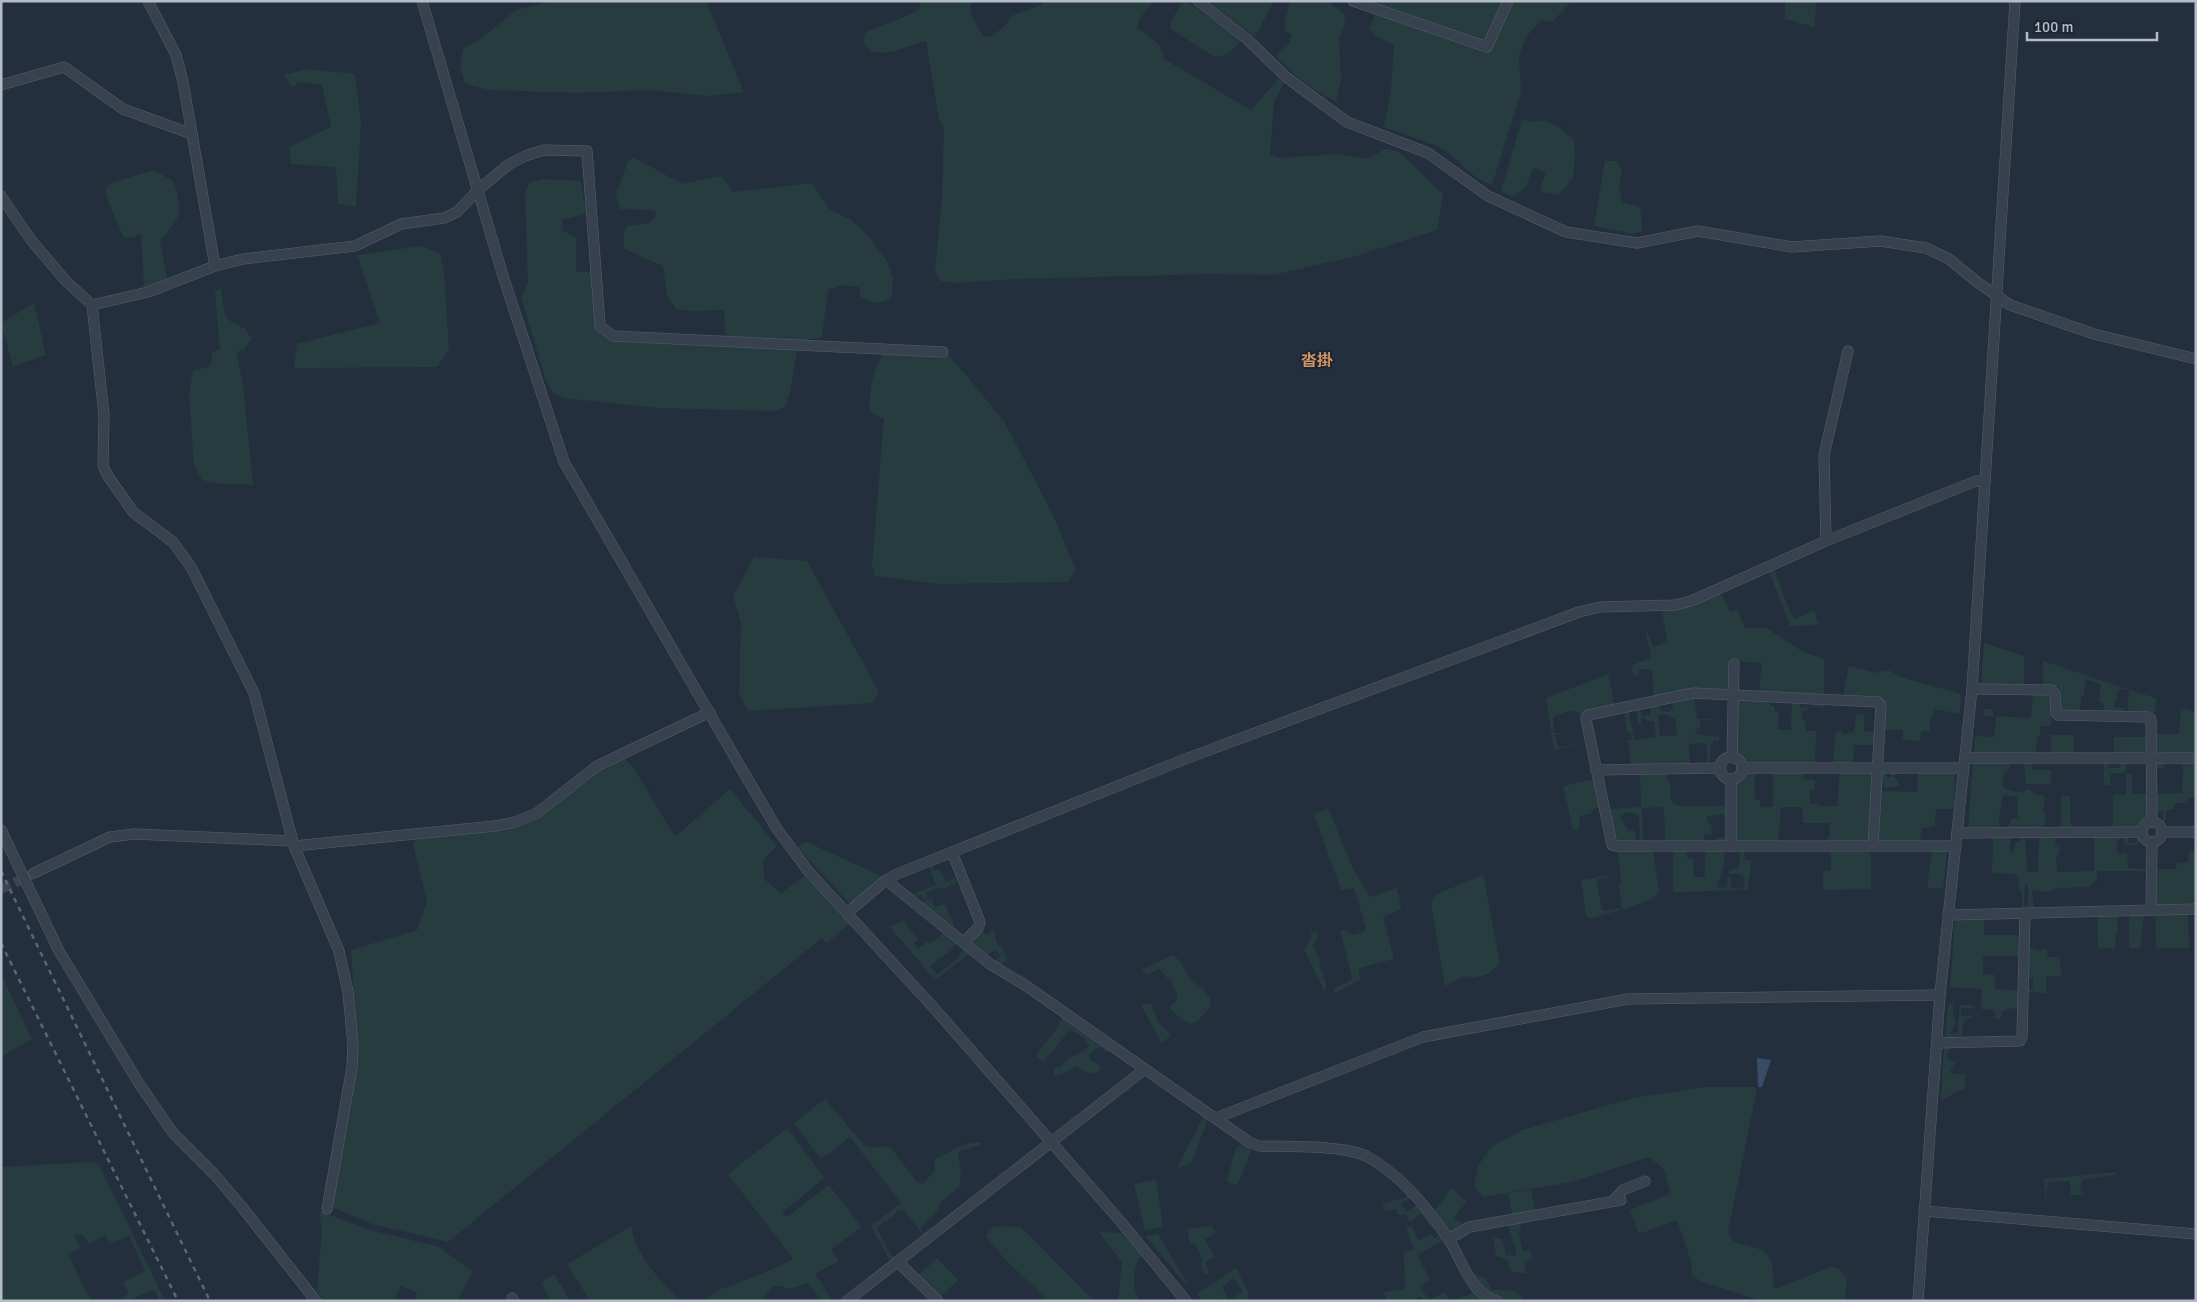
<svg xmlns="http://www.w3.org/2000/svg" width="2197" height="1302" viewBox="0 0 2197 1302" font-family="Signika,'Noto Sans JP',sans-serif">
	<style>
		.green { fill: #263c3f; fill-rule: evenodd }
		.water { fill: #394c67 }
		.lines { fill: none; stroke-linecap: round; stroke-linejoin: round }
		.minor-tunnel { stroke: #3a4453; stroke-width: 10; stroke-dasharray: 10 5; stroke-linecap: butt }
		.minor-casing { stroke: #565f6c; stroke-width: 11 }
		.minor { stroke: #38414e; stroke-width: 10 }
		.rail { stroke: #5a6575; stroke-width: 2.5; stroke-dasharray: 5 5; stroke-linecap: butt }
		.labels { text-anchor: middle; stroke-width: 4; stroke-linejoin: round; paint-order: stroke }
		.quarter-label { font-size: 16px; font-weight: bold; fill: #d59563; stroke: #1d2633 }
	</style>
	<rect width="100%" height="100%" fill="#242f3e"/>
	<!-- green -->
	<g class="green">
		<path d="M552 1H706L744 92 708 96 650 90 578 93 490 90 465 84 460 66 463 49 482 38 516 10Z"/>
		<path d="M920 1H974L970 6V12L983 36 991 37 1007 24 1011 16 1041 5 1044 1H1154L1140 18 1137 28 1159 44 1164 59 1251 110 1278 79 1284 83 1274 102 1270 155 1280 158 1339 154 1368 159 1385 149 1398 151 1443 194 1437 230 1356 256 1273 275 1212 274 1015 279 954 283 941 281 935 273 942 197 944 129 939 120 926 41C913 44 884 58 871 51 868 49 865 44 863 42L865 33C883 23 905 20 920 8Z"/>
		<path d="M1212 1H1274L1255 37 1211 3Z"/>
		<path d="M1290 1H1327L1344 14 1345 23 1339 39 1341 81 1336 102C1313 90 1292 75 1276 56L1288 45 1292 35 1285 30V20Z"/>
		<path d="M1382 1H1572L1552 22 1541 20 1526 37 1519 55 1521 92 1492 185C1469 177 1464 163 1446 151 1426 140 1405 135 1384 127L1391 90 1394 46 1375 35 1369 28Z"/>
		<path d="M1785 1H1817L1814 27 1785 19Z"/>
		<path d="M1187 2 1242 40C1235 49 1226 57 1214 57L1171 29 1170 23 1181 4Z"/>
		<path d="M308 69 355 74 361 122 356 207 338 204 336 167 291 164 289 147 331 127 322 85 300 82 292 87 284 75Z"/>
		<path d="M1522 120 1534 122 1543 120 1559 127 1574 140 1575 154 1573 178 1559 195 1542 192 1540 188 1546 172 1533 168 1525 188 1513 197 1501 191Z"/>
		<path d="M633 157 682 184 722 176 733 192 812 183 830 210 850 219 868 236 888 263 893 279 891 299 875 303 861 298 859 287 841 285 828 290 822 337 799 341C793 363 794 386 785 407L773 411 658 408 564 398 553 392 545 378 521 297 528 283 525 195 529 183 543 179 581 181 586 214 562 220V230L576 238V272H591L596 329 611 341 726 347 724 310 692 311 676 309 667 296 663 266 624 249V233L627 226 649 223 657 213 653 210 620 209 616 194 628 161Z"/>
		<path d="M1605 161H1615L1622 169 1619 189 1622 202 1639 207 1641 212 1642 231 1634 234 1594 226Z"/>
		<path d="M154 170 174 182C183 214 182 216 160 240L167 280 144 288 141 234 131 238 123 236C117 219 108 205 105 189L111 183Z"/>
		<path d="M421 246 440 253 444 271 449 350 437 367 294 368 297 344 380 323 357 255Z"/>
		<path d="M221 288C224 310 221 321 245 328L251 339 244 350 236 352 243 384 253 485 214 483 202 480 194 465 189 394 193 371 210 366 212 353 220 349 215 291Z"/>
		<path d="M34 303 46 355 13 367 1 323Z"/>
		<path d="M906 354 949 355 1004 421 1053 515 1076 570 1068 582 940 584 875 576 872 565 884 418 874 415 869 409C870 389 872 371 883 355Z"/>
		<path d="M754 557 807 561 879 692 873 703 748 711 739 693 741 623 733 596Z"/>
		<path d="M1774 569C1781 586 1785 602 1794 619L1814 611 1819 625 1790 626 1769 571Z"/>
		<path d="M1721 592 1730 612 1737 610 1745 628 1765 627 1803 652 1824 659V694L1822 696 1739 692 1737 690V678L1739 679 1740 690 1759 691 1762 663 1735 661 1730 690 1654 698 1652 669H1639V677L1633 675 1632 665 1651 658 1644 624 1653 646 1661 645 1667 640 1662 611 1665 608Z"/>
		<path d="M1984 643 2024 656V686L1981 685Z"/>
		<path d="M2043 661 2127 689H2118L2116 703H2114L2115 708H2125V711L2103 712 2104 704 2099 702 2101 684 2087 680 2085 682 2084 695 2081 697 2080 712 2061 711 2059 708V686L2043 685Z"/>
		<path d="M1849 666 1878 673 1883 671H1891L1900 677 1961 694 1960 714 1934 709 1930 721V731H1921L1920 741 1903 740V730H1883L1885 708 1843 696Z"/>
		<path d="M1608 674 1615 707 1592 716 1580 715 1577 711 1566 712 1553 717 1554 733H1564L1555 735 1557 745 1560 747 1586 743 1554 750 1546 698Z"/>
		<path d="M2129 690 2156 698 2155 713H2127Z"/>
		<path d="M2033 693H2049L2052 698 2051 726H2040V736L2037 737 2036 753H1974L1975 736 1994 737 1996 717 1984 716V709H1993V715L1996 716 2031 718Z"/>
		<path d="M1694 697 1697 719H1713L1700 721V727L1695 730 1696 734 1719 737V741H1714L1711 745 1709 764 1708 766 1706 743 1689 744 1690 765 1631 766 1628 740H1632L1631 733 1627 732 1624 710 1629 712 1634 740 1656 737 1654 722 1648 721 1645 717 1641 718V724H1638L1637 708H1640L1642 716 1650 714V705L1658 704 1662 711 1670 712 1673 707 1672 701ZM1666 714 1675 719 1677 735 1660 736 1658 716Z"/>
		<path d="M1738 698 1770 700V706H1774L1775 711H1779L1778 730H1791L1792 701H1800V708L1825 704 1824 709 1822 707H1809L1807 710 1802 711V718L1805 720 1806 731H1816L1815 765 1750 764 1742 762 1737 756 1736 702Z"/>
		<path d="M2181 708 2196 712V754L2155 752V734H2179Z"/>
		<path d="M1859 714H1864V731L1876 732 1875 745H1854L1853 765 1833 764 1835 735 1837 732 1841 731 1843 734 1854 732 1856 715Z"/>
		<rect x="2051" y="735" width="23" height="19"/>
		<path d="M2114 737H2147V751L2144 754H2114Z"/>
		<path d="M620 755 632 765 675 837 730 789 777 846 763 860 764 879 781 893 805 876 849 924 827 943 822 938 448 1242 372 1224 331 1207 357 1043 351 950 417 930 427 901 413 845 419 834 515 822Z"/>
		<path d="M2009 760 2010 768 2004 773 2002 786C2009 792 2021 794 2029 789L2035 794 2043 795 2045 799 2043 810 2046 815 2044 824 2040 828 2006 829 2005 827 2010 824 2012 818H2018L2017 796 2003 795 1999 817 2000 829H1970L1968 828 1973 762Z"/>
		<path d="M2024 761H2032V770H2051V784H2026Z"/>
		<path d="M2104 761H2109L2108 768H2120V761H2127L2126 773 2131 774C2134 780 2132 788 2132 794H2149L2147 820 2137 828H2115L2113 826V795H2126V773H2113L2110 775V785H2104Z"/>
		<path d="M2196 761V798H2187V803H2174V809L2166 811V821H2163V811H2157L2159 822 2156 819 2155 766 2157 762ZM2167 763 2183 764 2182 793 2157 794V769L2163 768Z"/>
		<path d="M1839 770 1885 772 1886 777H1891V770L1955 772 1954 808 1952 809H1936L1935 827 1922 828 1920 841 1829 842 1827 839 1830 835 1829 823H1803L1802 807H1781L1778 842H1734C1734 830 1733 791 1737 782 1741 774 1749 772 1757 771L1754 780 1755 799 1760 801 1761 807H1773V772H1803V779L1815 780V790H1810V804H1818L1819 806H1838ZM1900 772 1918 773 1917 792 1882 791 1883 783 1886 788 1899 786 1898 780 1893 776Z"/>
		<path d="M1665 773 1671 787 1670 796 1673 804 1680 806H1728L1727 841 1725 843 1718 842 1715 838 1724 837C1727 832 1727 820 1725 814L1707 816V821L1712 827 1711 835H1704V842L1665 843 1664 807 1642 808 1643 843H1640L1639 817 1633 812 1625 813 1621 816 1623 823 1629 831H1635L1636 843 1614 842 1609 809 1641 807 1640 774Z"/>
		<path d="M1595 779 1601 807 1591 810 1592 813 1580 816 1579 829 1573 830 1563 786Z"/>
		<path d="M2061 796H2070V821L2075 829 2061 828Z"/>
		<path d="M1328 808 1353 869 1370 897 1397 888 1401 906 1400 910 1383 917 1394 959 1359 968 1360 980 1335 993 1334 988 1348 982 1352 978 1340 930H1347L1352 935 1364 932 1366 928 1354 888 1341 890 1314 814Z"/>
		<path d="M2039 835H2055V845H2060L2058 855 2056 856 2057 872 2094 871V835H2128V843H2136L2137 836H2138L2150 846V871H2097V879L2090 887 2056 888 2049 892 2033 890 2032 893 2034 909 2028 908V885L2025 884 2024 908H2022V892L2020 890 2017 874 1992 873 1993 836H2008L2010 838V852H2013L2016 842H2021L2022 836H2025L2027 872H2038ZM2120 838 2123 839 2125 845H2139V841L2148 848V869L2128 868 2127 852 2121 855 2117 852V844Z"/>
		<path d="M807 842 883 877 850 904 798 848 802 843Z"/>
		<path d="M1687 849V859H1693L1694 877H1705V850L1724 849V863L1717 888 1727 887 1728 878 1731 877V888L1743 889 1745 878 1741 874H1729V870L1739 868 1740 850 1744 849 1745 860H1752L1748 883 1749 890 1673 892V850Z"/>
		<path d="M1932 850H1944L1947 852 1943 888H1927Z"/>
		<path d="M1618 851H1653L1659 891 1653 899 1624 909 1622 908 1619 886 1621 882Z"/>
		<path d="M2189 851H2196V906H2159L2156 902V869H2176L2177 863 2188 862Z"/>
		<path d="M1831 852H1870L1871 854V889L1823 890V871H1831Z"/>
		<path d="M932 865 934 871 940 870 946 882 955 878 957 883 943 889 939 887 926 892 927 899 924 900 921 895 916 897 911 895 936 885 929 866Z"/>
		<path d="M1483 875 1500 963 1488 974 1474 978 1465 976 1445 986 1431 902 1437 894Z"/>
		<path d="M1609 875V877L1596 880 1602 909 1605 911 1619 908 1620 910 1590 919 1586 915 1581 880Z"/>
		<path d="M934 897 932 902 935 907 945 904 955 928 922 903Z"/>
		<path d="M2144 913 2140 948H2129V914Z"/>
		<path d="M2188 913 2189 948H2156L2155 914Z"/>
		<path d="M2097 914 2117 916 2118 930 2116 933 2115 948 2098 949Z"/>
		<path d="M1984 917V935H2021V956H1983V974L1995 975V989L2021 991 2019 1008 2006 1009 2002 1012 2000 1020 1995 1018 1994 1010 1981 1009 1982 989 1950 987 1955 922 1957 920Z"/>
		<path d="M903 921 918 939 914 943 918 949 927 942 929 944 945 932 957 941 951 950 930 966 937 975 958 958 964 947 970 953 935 980 890 927Z"/>
		<path d="M993 929 998 946H1001L1007 960 999 966 992 962 1001 956 996 950 985 956 972 944 971 941 981 931 987 935Z"/>
		<path d="M1315 931 1319 935 1313 945 1320 960 1319 965 1326 983 1325 993 1304 949 1311 940V933Z"/>
		<path d="M2030 948 2041 951 2043 948 2047 949V957H2060L2061 976H2046V991L2050 993 2029 992V990L2033 989V978L2028 977Z"/>
		<path d="M1173 955C1181 960 1184 970 1190 977 1198 987 1211 992 1211 1005 1192 1030 1192 1028 1170 1009L1171 1005 1176 1002 1178 997 1170 978 1168 979 1159 969 1147 975 1141 970Z"/>
		<path d="M1 974 32 1039 1 1057Z"/>
		<path d="M1145 1003 1151 1004 1158 1022 1171 1035 1162 1043 1141 1006Z"/>
		<path d="M1948 1004H1953V1015L1956 1023 1950 1034 1958 1032 1960 1005H1973V1008H1961V1016H1973C1961 1023 1963 1023 1962 1038L1948 1039 1945 1037Z"/>
		<path d="M1063 1016 1110 1050 1107 1052 1101 1047 1096 1048 1089 1056 1090 1060 1101 1066 1098 1072C1087 1076 1084 1070 1075 1066L1065 1073 1056 1076 1054 1073 1055 1068 1061 1067 1068 1058 1084 1051 1089 1046C1087 1039 1076 1031 1069 1031L1044 1061 1037 1058V1054L1058 1027Z"/>
		<path d="M1952 1045 1947 1054 1948 1059 1955 1063 1951 1069V1074H1966L1965 1088 1941 1100 1944 1047Z"/>
		<path d="M1705 1087H1754L1757 1089 1728 1231 1734 1242C1766 1250 1775 1250 1773 1286L1776 1289 1831 1267 1839 1269 1847 1278 1845 1301H1762L1700 1281 1692 1275 1691 1261 1677 1220 1639 1234 1630 1210 1671 1194 1664 1169 1649 1157 1572 1182 1483 1197 1474 1187 1478 1166 1491 1147 1522 1130 1633 1098Z"/>
		<path d="M825 1099 864 1145C873 1150 882 1145 891 1148L916 1181 923 1184 935 1170 934 1160C949 1152 963 1143 980 1142L982 1144 958 1152 961 1173 959 1187 940 1203 939 1210 920 1228 925 1235 924 1236 904 1210H898L893 1217 879 1225 877 1229 891 1255 897 1257 890 1261 871 1226 901 1203 850 1137 821 1159 794 1123Z"/>
		<path d="M1204 1116 1208 1119 1193 1159 1189 1164 1176 1169Z"/>
		<path d="M787 1128 824 1178 782 1213 785 1216 790 1215 829 1185 861 1227 831 1250 839 1261 815 1274 833 1301H822L808 1283 789 1289 781 1286H772L761 1301H702C711 1298 711 1293 718 1290 744 1281 768 1272 793 1259L728 1174Z"/>
		<path d="M1243 1142 1251 1146C1252 1152 1240 1177 1238 1185L1229 1183 1227 1179 1236 1148Z"/>
		<path d="M93 1162 99 1165 165 1301H160L155 1291H151L127 1301H124L122 1298 129 1294 123 1282 145 1271 129 1236 110 1244 105 1235 89 1244 82 1234 74 1235 80 1246 79 1248 68 1254 91 1301H1V1167Z"/>
		<path d="M2116 1172 2115 1175 2083 1180 2079 1187 2084 1195H2071L2070 1181 2049 1182 2045 1199 2044 1179Z"/>
		<path d="M1156 1179 1163 1227 1145 1231 1134 1184Z"/>
		<path d="M1451 1188 1467 1201 1454 1218 1462 1224 1448 1234 1432 1215Z"/>
		<path d="M1531 1190 1535 1210 1512 1214 1508 1193Z"/>
		<path d="M1408 1195 1412 1198 1401 1203 1406 1212 1418 1204 1435 1228 1432 1229 1421 1214 1410 1222 1406 1214 1399 1215 1396 1209 1385 1211 1382 1204 1404 1198Z"/>
		<path d="M319 1211 370 1230 439 1247 473 1272 457 1301H414L417 1293 401 1286 394 1301H324L317 1291 322 1229Z"/>
		<path d="M1520 1223 1521 1229 1518 1232 1523 1251 1530 1250 1532 1259 1524 1261 1526 1274 1511 1271 1508 1260 1496 1256 1493 1237 1502 1239 1506 1255 1515 1256 1517 1253 1508 1225Z"/>
		<path d="M631 1226C637 1258 658 1277 680 1301H590L567 1264Z"/>
		<path d="M997 1226 1021 1227 1094 1301H1048L1003 1257 986 1236 989 1229Z"/>
		<path d="M1212 1226 1216 1233 1205 1239 1214 1257 1205 1262 1209 1273 1205 1275 1201 1265 1203 1259 1195 1244H1190L1187 1229Z"/>
		<path d="M1411 1226 1419 1241 1431 1234 1434 1238 1441 1235 1444 1240 1417 1255 1430 1279 1420 1287 1429 1300 1444 1293 1452 1301H1424L1420 1296 1411 1301H1387L1384 1292 1404 1289 1405 1287 1404 1253 1414 1249 1406 1228Z"/>
		<path d="M1099 1232 1123 1233 1143 1255C1132 1265 1131 1289 1140 1301H1118L1122 1262Z"/>
		<path d="M1158 1234 1187 1283 1186 1284 1145 1236Z"/>
		<path d="M937 1258 958 1280 940 1297 919 1275Z"/>
		<path d="M1236 1268 1249 1294 1247 1301 1232 1299 1241 1293 1242 1290 1236 1280 1232 1279 1222 1287 1227 1296 1226 1301H1222L1221 1298 1215 1301H1203L1197 1294Z"/>
		<path d="M1470 1272 1485 1278 1492 1290C1506 1290 1516 1287 1524 1301H1455L1472 1293 1464 1277Z"/>
		<path d="M554 1274 568 1297 565 1301H551L541 1282Z"/>
	</g>
	<!-- water -->
	<path class="water" d="M1757 1058 1771 1060 1762 1087H1758Z"/>
	<g class="lines">
		<!-- minor-tunnel -->
		<path class="minor-tunnel" d="M1 889 31 875"/>
		<!-- minor casing -->
		<g class="minor-casing">
			<g id="minor">
				<path d="M148 1 176 55 183 82 215 266"/>
				<path d="M422 1 503 276 564 462 737 761 777 829 809 872 933 1007 1121 1222 1186 1301"/>
				<path d="M1198 1 1247 39 1286 77 1347 122 1428 153 1488 196 1566 232 1637 243 1698 231 1792 247 1880 241 1926 248 1949 259 1977 282 2010 305 2094 334 2196 359"/>
				<path d="M1353 1 1487 47 1508 1"/>
				<path d="M1 85 64 67 123 109 192 134"/>
				<path d="M1 196 31 240 65 280 92 305 104 415 103 466 108 476 133 512 173 542 191 567 254 693 294 846 339 951 348 992 353 1045 352 1067 327 1209"/>
				<path d="M92 305 148 292 215 266 243 259 355 246 401 224 444 218 457 212 478 190 508 165 525 156 544 150 587 151 600 326 613 336 943 352"/>
				<path d="M1826 541 1824 455 1848 351"/>
				<path d="M1972 689 2052 690 2055 694 2056 713 2058 715 2148 717 2151 719 2152 821"/>
				<circle cx="1731" cy="768" r="11"/>
				<path d="M1732 758 1734 664"/>
				<path d="M1965 758H2196"/>
				<path d="M1742 768H1964"/>
				<path d="M1596 770 1721 768"/>
				<circle cx="2152" cy="832" r="10"/>
				<path d="M1 830 59 951 140 1085 173 1133 214 1174 242 1207 316 1301"/>
				<path d="M2162 832H2196"/>
				<path d="M1957 833 2141 832"/>
				<path d="M294 846 495 826 515 822 537 813 597 766 710 712"/>
				<path d="M1731 846V779"/>
				<path d="M1873 846 1881 705 1878 702 1693 693 1588 715 1586 719 1612 845 1616 846C1729 846 1842 846 1956 846"/>
				<path d="M952 852 980 922 978 928 964 942"/>
				<path d="M34 873 110 837 134 834 293 841"/>
				<path d="M886 880 990 964 1025 985 1249 1142 1259 1146C1286 1147 1344 1145 1366 1156 1400 1174 1428 1208 1449 1240 1463 1261 1470 1294 1497 1301"/>
				<path d="M2151 910 2152 842"/>
				<path d="M847 913 886 880 897 874 1188 758 1579 612 1600 607 1675 605 1691 601 1826 541 1976 481 1985 482"/>
				<path d="M1948 915 2196 909"/>
				<path d="M1937 1043 2020 1041 2022 1037 2025 913"/>
				<path d="M1216 1118 1423 1037 1628 999 1940 995"/>
				<path d="M1613 1201 1623 1190 1645 1181"/>
				<path d="M1924 1211 2196 1234"/>
				<path d="M1449 1239 1469 1227 1621 1200"/>
				<path d="M898 1262 938 1301"/>
				<path d="M512 1298 514 1301"/>
				<path d="M847 1301 1145 1069"/>
				<path d="M1918 1301 1940 995 1972 689 2015 1"/>
			</g>
		</g>
		<!-- minor -->
		<use href="#minor" class="minor"/>
		<!-- rail -->
		<g class="rail">
			<path d="M1 871 210 1301"/>
			<path d="M1 943 178 1301"/>
		</g>
	</g>
	<g class="labels">
		<!-- quarter labels -->
		<g class="quarter-label">
			<text x="1317" y="366">沓掛</text>
		</g>
	</g>
	<!-- border -->
	<rect width="2197" height="1302" fill="none" stroke="#b4bcc9" stroke-width="5"/>
	<!-- scale -->
	<path d="M2027 32v8h130v-8" fill="none" stroke="#b4bcc9" stroke-width="2.5"/>
	<text x="2034" y="32" font-size="15" fill="#b4bcc9" stroke="#1d2633" stroke-width="4" paint-order="stroke">100 m</text>
</svg>
